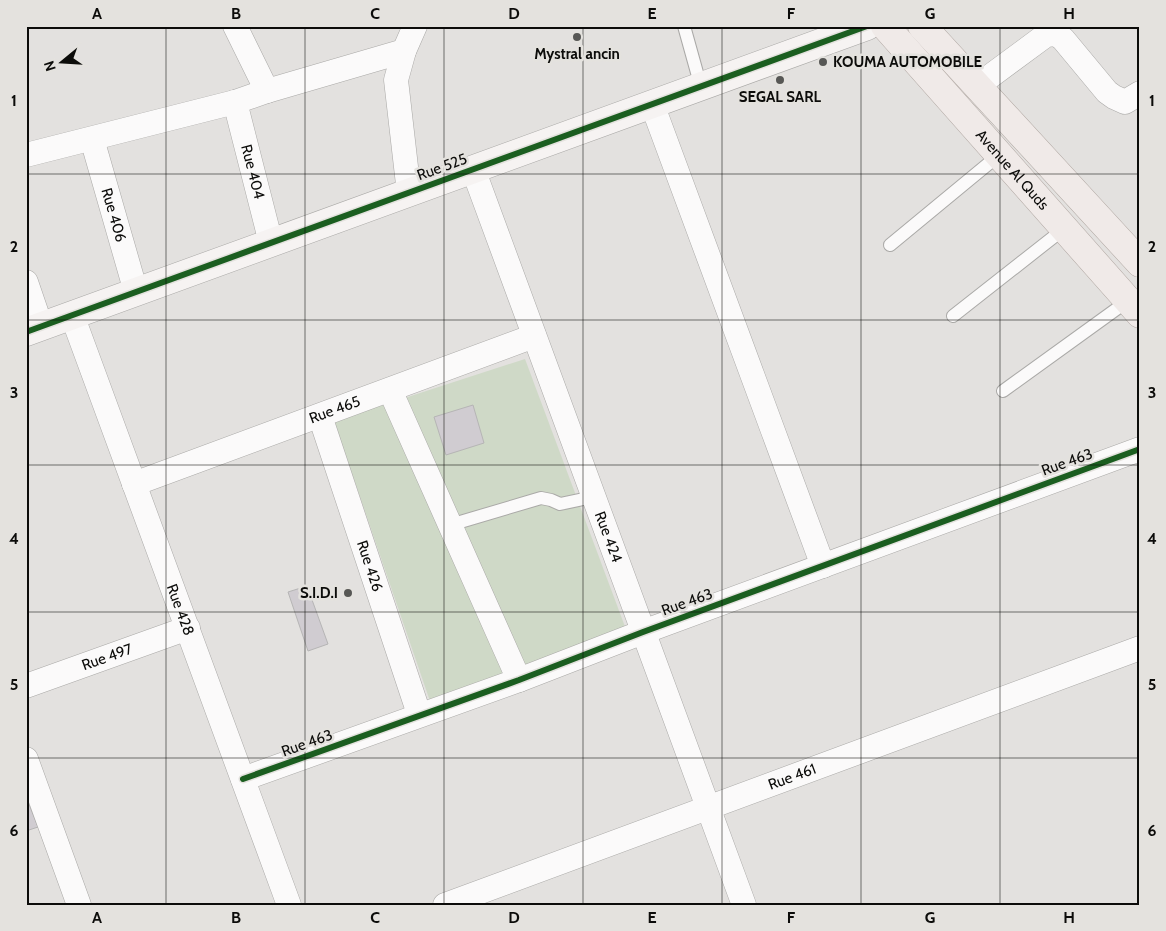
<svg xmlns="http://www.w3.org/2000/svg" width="1166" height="931" viewBox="0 0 1166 931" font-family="Cabin,sans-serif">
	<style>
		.green { fill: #cfd9c7 }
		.building { fill: #d0ccd1; stroke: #b6b5b5 }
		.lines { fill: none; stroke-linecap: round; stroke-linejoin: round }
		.lane-casing { stroke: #aaa9a7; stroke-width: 14 }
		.street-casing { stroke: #aaa9a7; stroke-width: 25 }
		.secondary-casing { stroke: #aaa9a7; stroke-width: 29 }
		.primary-casing { stroke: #b0a7a2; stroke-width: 29 }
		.lane { stroke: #fbfafa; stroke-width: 12 }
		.street { stroke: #fbfafa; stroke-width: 24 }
		.secondary { stroke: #f6f3f2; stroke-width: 28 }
		.primary { stroke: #f0eae8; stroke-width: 28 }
		.cycleway-casing { stroke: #e4e2de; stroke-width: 9 }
		.cycleway { stroke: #1b5e20; stroke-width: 6 }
		.grid { fill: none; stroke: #0c0c0a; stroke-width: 1; stroke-opacity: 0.55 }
		.poi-dot { fill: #575755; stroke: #e4e2de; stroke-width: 2 }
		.labels { text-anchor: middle; stroke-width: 5; stroke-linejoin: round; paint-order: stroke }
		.poi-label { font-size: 15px; font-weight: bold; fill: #0c0c0a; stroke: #e4e2de }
		.street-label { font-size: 15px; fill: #0c0c0a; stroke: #e4e2de }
		.neatline { fill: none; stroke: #0c0c0a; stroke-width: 2 }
		.grid-label { font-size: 16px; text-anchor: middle; font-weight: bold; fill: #0c0c0a }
	</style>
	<rect width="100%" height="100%" fill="#e3e1df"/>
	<!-- green -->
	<path class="green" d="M525 359 627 632 432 707 334 421Z"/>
	<!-- building -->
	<g class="building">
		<path d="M473 405 484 443 446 455 434 417Z"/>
		<path d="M307 586 328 644 308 651 288 592Z"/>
		<path d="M26 797 38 827 26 831Z"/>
	</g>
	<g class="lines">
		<!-- lane casing -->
		<g class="lane-casing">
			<g id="lane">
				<path d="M684 26 701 87"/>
				<path d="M890 245 999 155"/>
				<path d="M953 316 1065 228"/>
				<path d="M1003 391 1129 300"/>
				<path d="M450 525 541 498 551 500 560 504 593 497"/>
			</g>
		</g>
		<!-- street casing -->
		<g class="street-casing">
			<g id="street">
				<path d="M235 26 267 91"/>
				<path d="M977 86 1046 35 1056 34 1063 39 1107 92 1114 97 1125 102 1140 93"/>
				<path id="s1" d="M235 102 271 243"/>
				<path d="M652 104 823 566"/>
				<path id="s2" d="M92 139 136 292"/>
				<path d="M26 155 235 102 267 91 404 51"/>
				<path id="s3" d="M473 169 744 905"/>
				<path d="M409 193 396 80 404 51 415 26"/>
				<path d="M26 282 41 326"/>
				<path id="s4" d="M72 315 289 905"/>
				<path d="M390 390 519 680"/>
				<path id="s5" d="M320 416 419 714"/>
				<path id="s6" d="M134 484 534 336"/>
				<path id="s7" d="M26 686 188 628"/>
				<path d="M26 759 79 905"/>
				<path d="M243 779 519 680 643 632 1140 449"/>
				<path id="s8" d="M445 905 1140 648"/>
			</g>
		</g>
		<!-- secondary casing -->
		<g class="secondary-casing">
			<path id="secondary" d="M26 332 867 26"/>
		</g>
		<!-- primary casing -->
		<g class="primary-casing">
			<g id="primary">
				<path id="s9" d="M885 26 1140 314"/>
				<path d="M922 26 1140 263"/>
			</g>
		</g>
		<!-- lane -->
		<use href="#lane" class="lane"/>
		<!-- street -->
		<use href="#street" class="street"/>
		<!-- secondary -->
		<use href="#secondary" class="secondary"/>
		<!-- primary -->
		<use href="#primary" class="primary"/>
		<!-- cycleway casing -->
		<g class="cycleway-casing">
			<g id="cycleway">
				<path d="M26 332 867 26"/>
				<path d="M243 779 519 680 643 632 1140 449"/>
			</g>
		</g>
		<!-- cycleway -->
		<use href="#cycleway" class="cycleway"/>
	</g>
	<!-- grid -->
	<path class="grid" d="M166 26V905M305 26V905M444 26V905M583 26V905M722 26V905M861 26V905M1000 26V905M26 174H1140M26 320H1140M26 465H1140M26 612H1140M26 758H1140"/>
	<!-- markers -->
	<g class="poi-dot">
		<circle cx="577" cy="37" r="5"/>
		<circle cx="823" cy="62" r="5"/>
		<circle cx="780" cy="80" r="5"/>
		<circle cx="348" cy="593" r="5"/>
	</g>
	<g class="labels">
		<!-- poi labels -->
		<g class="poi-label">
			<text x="577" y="59">Mystral ancin</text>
			<text x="833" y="67" text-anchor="start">KOUMA AUTOMOBILE</text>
			<text x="780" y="102">SEGAL SARL</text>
			<text x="338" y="598" text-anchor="end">S.I.D.I</text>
		</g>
		<!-- street labels -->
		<g class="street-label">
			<text transform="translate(442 167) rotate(-20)" y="5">Rue 525</text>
			<text dy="5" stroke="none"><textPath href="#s9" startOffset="192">Avenue Al Quds</textPath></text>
			<text dy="5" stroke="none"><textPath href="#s1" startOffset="72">Rue 404</textPath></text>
			<text dy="5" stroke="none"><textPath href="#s2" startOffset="79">Rue 406</textPath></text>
			<text dy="5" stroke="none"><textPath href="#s6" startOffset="214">Rue 465</textPath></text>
			<text transform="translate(1067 462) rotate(-20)" y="5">Rue 463</text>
			<text dy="5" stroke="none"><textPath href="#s3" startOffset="392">Rue 424</textPath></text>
			<text dy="5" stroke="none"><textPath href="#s5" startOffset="158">Rue 426</textPath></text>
			<text transform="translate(687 602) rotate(-20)" y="5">Rue 463</text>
			<text dy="5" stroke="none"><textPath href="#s4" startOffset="314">Rue 428</textPath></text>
			<text dy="5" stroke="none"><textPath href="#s7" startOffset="86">Rue 497</textPath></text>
			<text transform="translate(307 743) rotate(-20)" y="5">Rue 463</text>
			<text dy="5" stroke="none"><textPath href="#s8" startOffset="370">Rue 461</textPath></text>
		</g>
	</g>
	<!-- border -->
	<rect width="1166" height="931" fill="none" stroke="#e4e2de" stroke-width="55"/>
	<!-- north arrow -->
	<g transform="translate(62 62) rotate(252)" stroke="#e4e2de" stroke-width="4" paint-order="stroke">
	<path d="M0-4L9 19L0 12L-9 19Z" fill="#0c0c0a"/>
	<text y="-8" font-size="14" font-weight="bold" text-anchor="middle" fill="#0c0c0a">N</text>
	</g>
	<rect x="28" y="28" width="1110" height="876" class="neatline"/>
	<g class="grid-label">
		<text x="97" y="19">A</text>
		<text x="236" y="19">B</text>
		<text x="375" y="19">C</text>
		<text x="514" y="19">D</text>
		<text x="652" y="19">E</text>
		<text x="791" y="19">F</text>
		<text x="930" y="19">G</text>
		<text x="1069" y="19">H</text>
		<text x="14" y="106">1</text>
		<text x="1152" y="106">1</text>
		<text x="14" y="252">2</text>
		<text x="1152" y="252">2</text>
		<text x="14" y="398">3</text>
		<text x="1152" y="398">3</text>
		<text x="14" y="544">4</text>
		<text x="1152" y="544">4</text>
		<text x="14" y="690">5</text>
		<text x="1152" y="690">5</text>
		<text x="14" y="836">6</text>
		<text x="1152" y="836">6</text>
		<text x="97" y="923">A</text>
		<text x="236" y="923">B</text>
		<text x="375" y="923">C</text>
		<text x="514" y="923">D</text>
		<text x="652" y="923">E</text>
		<text x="791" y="923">F</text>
		<text x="930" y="923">G</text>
		<text x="1069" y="923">H</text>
	</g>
</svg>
